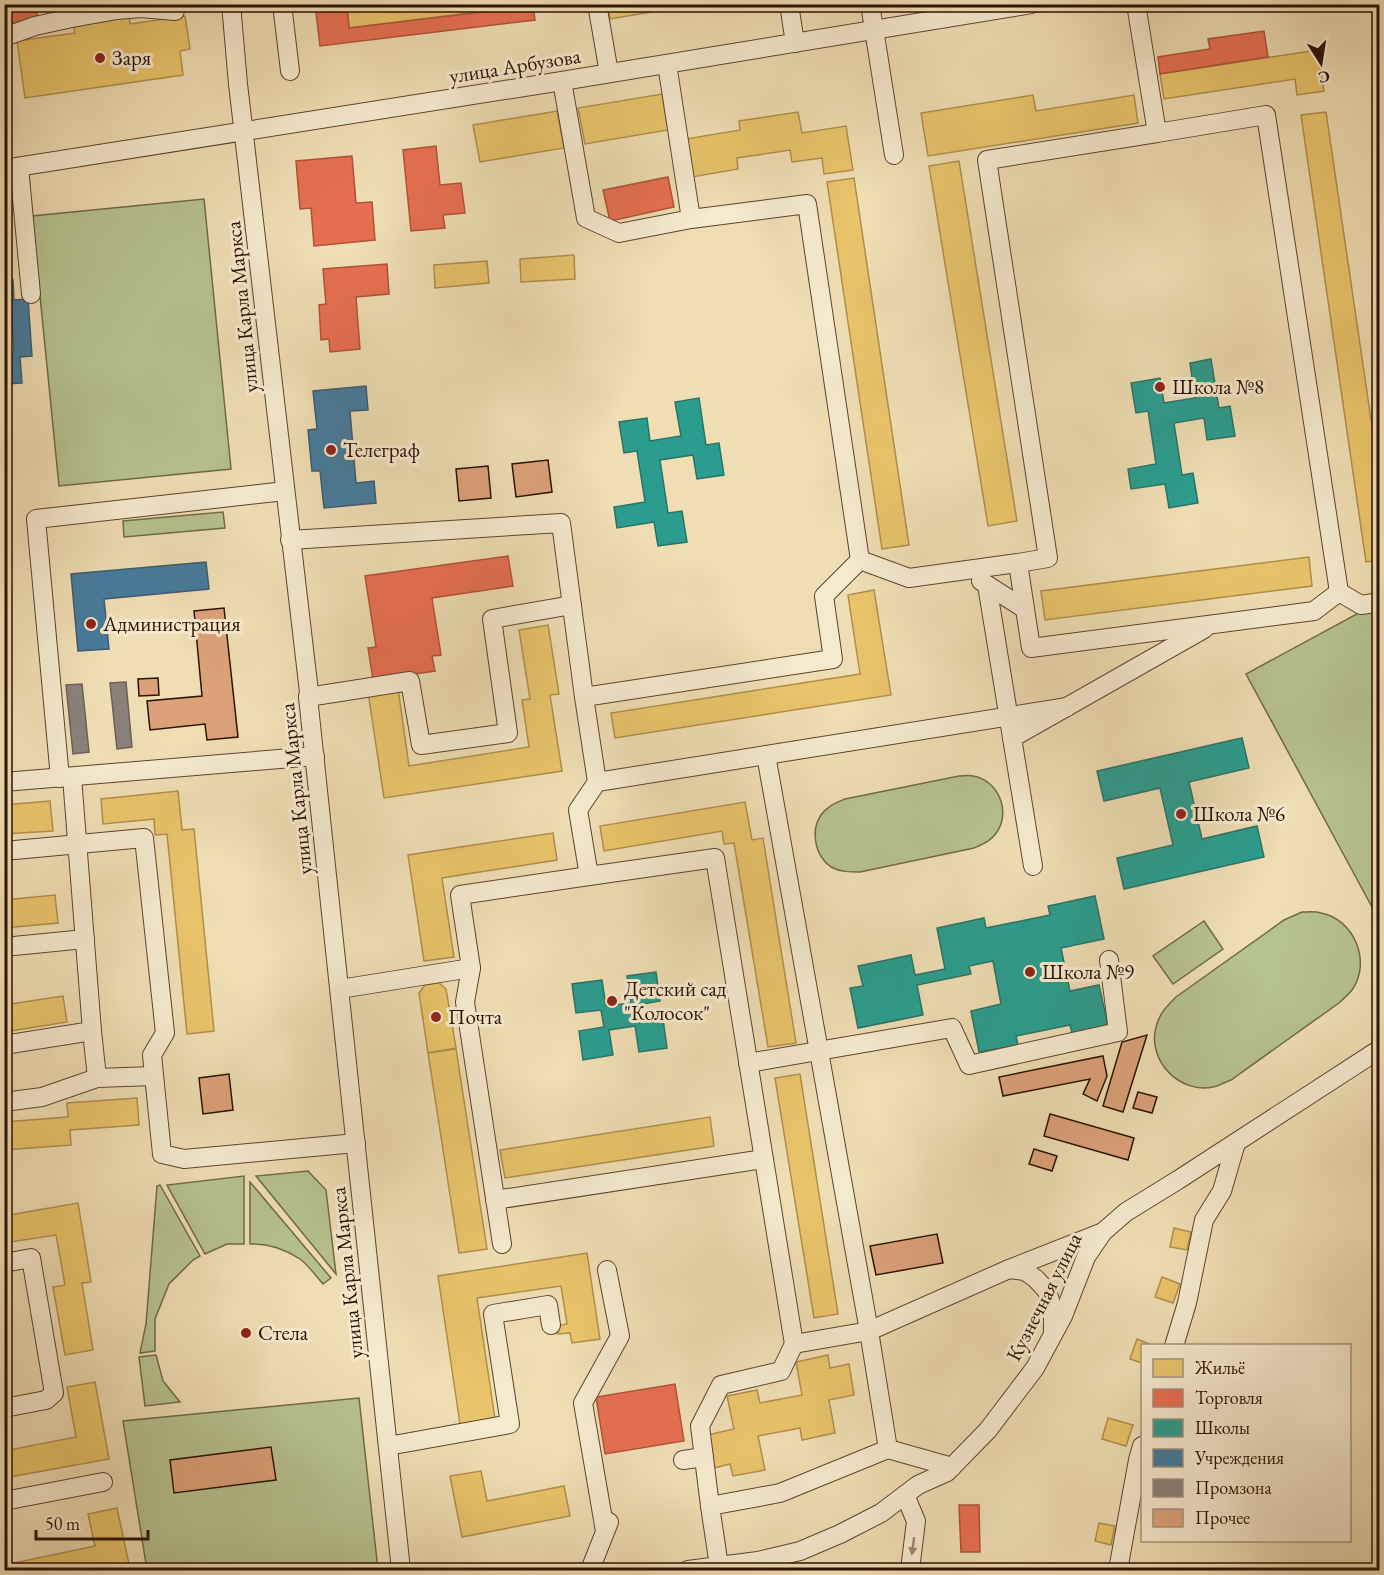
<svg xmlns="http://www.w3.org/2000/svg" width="1384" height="1575" viewBox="0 0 1384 1575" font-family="'EB Garamond',serif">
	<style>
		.green { fill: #b6c28f; stroke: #706a48; stroke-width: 1.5 }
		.homes { fill: #e9c46a; stroke: #b08e4b; stroke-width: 1.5 }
		.shops { fill: #e76f51; stroke: #af5339; stroke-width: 1.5 }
		.schools { fill: #2a9d8f; stroke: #2a7365; stroke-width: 1.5 }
		.public { fill: #457b9d; stroke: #3d5b6e; stroke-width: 1.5 }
		.industry { fill: #8a817c; stroke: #6e5f57; stroke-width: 1.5 }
		.building { fill: #dca179; stroke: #2b1102; stroke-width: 1.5 }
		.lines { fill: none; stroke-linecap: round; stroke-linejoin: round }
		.minor-casing { stroke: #5c442e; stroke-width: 20 }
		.minor { stroke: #f5e9ce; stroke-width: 18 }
		.oneway { fill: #9a8872 }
		.poi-dot { fill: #8f2418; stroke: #f5e9ce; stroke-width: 2 }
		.labels { text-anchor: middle; stroke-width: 6; stroke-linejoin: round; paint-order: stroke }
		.poi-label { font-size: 21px; fill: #2b1102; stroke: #f5e9ce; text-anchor: start }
		.street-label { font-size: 21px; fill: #2b1102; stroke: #f5e9ce }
	</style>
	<rect width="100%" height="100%" fill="#efddb3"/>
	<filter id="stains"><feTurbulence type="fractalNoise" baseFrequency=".00333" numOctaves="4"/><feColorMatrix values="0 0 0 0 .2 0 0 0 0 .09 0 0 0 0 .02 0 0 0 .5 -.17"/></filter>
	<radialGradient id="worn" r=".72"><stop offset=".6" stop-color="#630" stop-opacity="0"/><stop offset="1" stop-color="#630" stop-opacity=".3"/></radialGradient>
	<!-- green -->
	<g class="green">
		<path d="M204 199 231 469 59 486 32 216Z"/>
		<path d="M223 512 225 528 124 537 123 521Z"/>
		<path d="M1379 602V920L1246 674Z"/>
		<path d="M959 776C963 776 969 775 973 776 998 780 1011 811 997 832 991 841 983 844 974 848L860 872C850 872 840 872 831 867 815 856 810 831 821 815 827 806 836 803 845 799Z"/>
		<path d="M1302 912C1308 912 1315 911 1321 913 1354 919 1372 962 1352 990 1349 994 1343 999 1339 1003L1231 1080C1225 1082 1219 1086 1213 1087 1180 1094 1147 1061 1156 1027 1159 1014 1167 1006 1176 997L1284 920Z"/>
		<path d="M1204 921 1223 949 1173 984 1153 956Z"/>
		<path d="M308 1171 326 1190 336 1274 256 1176Z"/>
		<path d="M244 1176V1244H227L205 1254 167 1185Z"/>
		<path d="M250 1182 331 1278 323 1284C316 1276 309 1266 300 1259 285 1249 267 1243 250 1244Z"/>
		<path d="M160 1185 200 1256 193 1260 169 1284 155 1319V1351L140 1353 146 1324 157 1186Z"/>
		<path d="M156 1355 163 1381 180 1402 145 1406 139 1357Z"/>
		<path d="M359 1398 378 1570H147L123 1421Z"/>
	</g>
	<!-- homes -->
	<g class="homes">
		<path d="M347 4H541L349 28Z"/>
		<path d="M608 4H700L610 19Z"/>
		<path d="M129 16 130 24 185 16 190 49 180 51 183 75 25 98 17 41 75 33 73 24Z"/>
		<path d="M1317 50 1324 91 1297 95 1295 79 1164 99 1160 74Z"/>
		<path d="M662 94 668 130 585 144 578 108Z"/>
		<path d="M1033 95 1036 111 1134 95 1138 123 928 156 921 113Z"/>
		<path d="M557 111 564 148 480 162 473 125Z"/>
		<path d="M798 112 802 133 846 126 853 170 824 174 822 158 792 162 790 150 737 158 738 169 692 177 686 139 740 130 739 121Z"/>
		<path d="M1326 112 1380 481V560L1366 562 1301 115Z"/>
		<path d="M959 161 1017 521 988 526 929 166Z"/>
		<path d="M854 178 909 545 882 549 827 182Z"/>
		<path d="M574 255 575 279 521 282 520 259Z"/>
		<path d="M487 261 489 283 435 288 434 265Z"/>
		<path d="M1309 557 1312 586 1045 620 1041 591Z"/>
		<path d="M874 590 891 695 615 738 611 713 860 674 848 595Z"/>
		<path d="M548 625 559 694 550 695 562 771 384 798 368 692 398 688 409 766 529 747 522 700 530 699 519 630Z"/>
		<path d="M178 791 182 830 194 829 214 1031 187 1034 167 834 155 835 154 819 103 824 101 799Z"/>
		<path d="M50 801 53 831 4 834V805Z"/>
		<path d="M745 802 752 840 763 838 796 1043 768 1047 734 843 724 844 722 831 604 851 600 826Z"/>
		<path d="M553 833 557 860 442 878 454 957 424 961 408 855Z"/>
		<path d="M55 895 58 923 4 928V900Z"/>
		<path d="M439 983 446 989 456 1048 428 1053 419 993 425 985Z"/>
		<path d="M63 996 67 1022 4 1032V1005Z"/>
		<path d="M456 1049 487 1249 459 1253 428 1053Z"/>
		<path d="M800 1074 838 1314 814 1318 775 1078Z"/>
		<path d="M137 1098 139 1125 70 1130 71 1145 4 1150V1122L68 1117 67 1103Z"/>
		<path d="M710 1117 714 1146 505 1178 500 1150Z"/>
		<path d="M78 1203 91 1282 82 1283 93 1350 65 1355 53 1287 65 1285 56 1235 4 1243V1216Z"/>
		<path d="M1174 1228 1191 1232 1187 1250 1170 1247Z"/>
		<path d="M587 1253 600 1339 572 1343 570 1333 558 1334 556 1326 567 1324 561 1286 477 1298 495 1419 460 1424 438 1276Z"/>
		<path d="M1162 1277 1180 1284 1173 1303 1155 1297Z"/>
		<path d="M1137 1339 1154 1346H1142V1363L1130 1359Z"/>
		<path d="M828 1355 830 1368 849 1364 854 1395 829 1400 835 1433 802 1440 800 1428 758 1436 765 1470 733 1476 730 1464 714 1468 707 1435 734 1429 727 1396 757 1390 760 1403 802 1395 796 1362Z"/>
		<path d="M95 1382 109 1459 4 1478V1451L76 1437 67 1387Z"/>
		<path d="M1108 1418 1133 1425 1126 1446 1102 1439Z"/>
		<path d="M481 1471 487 1501 564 1486 570 1516 462 1537 450 1476Z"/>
		<path d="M117 1508 129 1564 99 1570H4V1565L95 1546 88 1514Z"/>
		<path d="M1099 1523 1115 1526 1111 1545 1095 1541Z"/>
	</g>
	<!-- shops -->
	<g class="shops">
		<path d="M4 4H36L38 20 4 24Z"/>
		<path d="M315 4H347L349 28 533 6 535 20 320 46Z"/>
		<path d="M1264 31 1268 57 1160 74 1158 57 1210 49 1208 39Z"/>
		<path d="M436 146 440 185 461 183 465 213 443 215 445 228 411 231 403 150Z"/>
		<path d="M352 156 356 203 372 202 375 240 314 246 311 208 300 209 296 161Z"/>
		<path d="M668 177 674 207 610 221 603 190Z"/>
		<path d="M387 264 389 294 356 297 360 349 330 352 329 339 321 340 319 305 326 304 323 269Z"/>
		<path d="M508 556 513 586 432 598 441 655 432 656 435 671 373 680 368 648 376 647 365 576Z"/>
		<path d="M675 1384 684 1441 605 1454 596 1397Z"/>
		<path d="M959 1505H979L980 1552H961Z"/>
	</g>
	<!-- schools -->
	<g class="schools">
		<path d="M1211 359 1219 408 1230 406 1235 436 1207 440 1204 418 1174 423 1182 475 1193 473 1198 503 1169 508 1165 484 1131 489 1128 469 1156 464 1148 411 1136 413 1131 383 1160 378 1164 403 1195 398 1190 363Z"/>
		<path d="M699 398 706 445 719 443 724 475 697 479 693 455 660 460 668 513 682 511 687 542 658 546 654 522 617 528 614 507 645 502 637 451 624 453 619 422 647 418 650 441 681 436 675 402Z"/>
		<path d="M1242 738 1249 768 1189 782 1202 839 1257 826 1264 857 1124 889 1117 858 1173 845 1160 788 1104 801 1097 771Z"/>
		<path d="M1095 896 1104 939 1061 948 1070 991 1099 985 1108 1026 1072 1033 1070 1025 1016 1036 1018 1045 979 1052 971 1011 1001 1004 993 961 969 966 971 974 917 985 923 1015 858 1028 850 988 863 986 858 966 911 955 915 975 945 969 937 928 984 918 986 928 1050 915 1048 906Z"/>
		<path d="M656 972 660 1001 637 1005 639 1022 663 1019 667 1048 639 1052 635 1026 609 1030 613 1055 583 1060 579 1031 604 1027 601 1010 576 1013 572 984 602 980 606 1006 631 1003 627 976Z"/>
	</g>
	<!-- public -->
	<g class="public">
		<path d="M4 280H13L14 300 28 299 32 356 20 357 22 383 4 384V352H14L11 305 4 306Z"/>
		<path d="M366 386 368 410 350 411 356 483 374 481 376 503 324 508 320 471H312L308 430 317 429 313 391Z"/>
		<path d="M206 562 209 589 104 599 109 649 78 651 71 574Z"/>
	</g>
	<!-- industry -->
	<g class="industry">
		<path d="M126 682 132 747 117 749 110 683Z"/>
		<path d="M82 684 89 752 73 754 66 685Z"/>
	</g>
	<!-- building -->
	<g class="building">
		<path d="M548 460 552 492 516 497 512 464Z"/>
		<path d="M488 466 491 498 459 501 456 469Z"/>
		<path d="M224 608 238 737 207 740 205 724 150 730 147 701 202 696 194 611Z"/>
		<path d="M158 678 159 695 139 696 138 679Z"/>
		<path d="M1147 1035 1123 1112 1103 1106 1122 1042Z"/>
		<path d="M1103 1056 1107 1076 1097 1101 1083 1094 1090 1079 1003 1096 999 1077Z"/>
		<path d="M229 1074 233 1110 203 1114 199 1078Z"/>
		<path d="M1138 1092 1157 1097 1152 1113 1133 1108Z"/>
		<path d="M1050 1114 1134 1138 1128 1160 1044 1136Z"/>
		<path d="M1034 1149 1057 1156 1052 1171 1029 1164Z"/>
		<path d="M937 1234 943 1263 876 1275 870 1246Z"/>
		<path d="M271 1447 276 1480 174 1493 170 1460Z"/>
	</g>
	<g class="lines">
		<!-- minor casing -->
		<g class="minor-casing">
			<g id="minor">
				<path d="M231 4 238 84 309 692 308 697 401 1570"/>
				<path d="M282 4 290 71"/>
				<path d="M597 4 609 73"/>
				<path d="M789 4 795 43"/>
				<path d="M870 4 894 155"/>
				<path d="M1136 4 1157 133 1266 115 1339 592"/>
				<path d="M4 37 35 26 72 18 117 10 141 8 175 11"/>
				<path d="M667 64 691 219 807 204 860 560 909 578 1018 563"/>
				<path d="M562 81 586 218 619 233 691 219"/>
				<path d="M1157 133 987 160 1048 558 1018 563 1031 648 1314 611 1339 592 1361 605 1380 602"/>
				<path d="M19 167 31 294"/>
				<path d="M4 169 562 81 1032 4"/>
				<path d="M290 540 561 523 584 697"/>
				<path d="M860 560 824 596 833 659 584 697 597 782 578 810 589 876 715 858 794 1344 869 1331 1009 1269 1103 1232"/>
				<path d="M981 581 1025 609"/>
				<path d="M987 585 1033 866"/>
				<path d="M308 697 410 681 421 745 508 733 492 619 572 605"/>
				<path d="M1012 738 1204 629"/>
				<path d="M766 755 869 1331 888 1449 952 1467"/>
				<path d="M60 778 36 519 285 491"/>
				<path d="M4 782 315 756"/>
				<path d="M597 782 1067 707"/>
				<path d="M4 851 144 838 165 1033 152 1055 162 1154 184 1159 356 1143"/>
				<path d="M4 947 85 939"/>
				<path d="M471 968 465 1002 502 1244"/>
				<path d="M340 989 471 968 460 895 589 876"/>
				<path d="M92 1031 97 1078"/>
				<path d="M4 1045 92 1031 72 777"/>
				<path d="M748 1063 952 1028 969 1065 1118 1032 1109 960"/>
				<path d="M4 1102 42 1097 97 1078 154 1076"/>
				<path d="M495 1200 764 1159"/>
				<path d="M4 1263 31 1258 54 1393 46 1400 4 1408"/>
				<path d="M1009 1269 1025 1271 1036 1279 1047 1291 1053 1310V1332"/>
				<path d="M1174 1346 1187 1303 1204 1220 1222 1191 1236 1143"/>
				<path d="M388 1446 510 1424 493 1314 548 1305 551 1325"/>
				<path d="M683 1460 704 1457"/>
				<path d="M905 1495 916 1521 910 1570"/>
				<path d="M4 1501 103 1482"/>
				<path d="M710 1506 700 1426 721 1385 781 1371 794 1344"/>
				<path d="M605 1531 583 1403 620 1336 607 1270"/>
				<path d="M719 1566 710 1506 780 1493 888 1449"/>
				<path d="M590 1570 609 1522"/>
				<path d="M688 1570 758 1561 800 1551 840 1534 881 1513 918 1485 947 1472 988 1430 1035 1368 1063 1316 1086 1257 1103 1232 1126 1212 1178 1180 1380 1049"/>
				<path d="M1118 1570 1138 1460 1142 1446"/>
			</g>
		</g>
		<!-- minor -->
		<use href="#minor" class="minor"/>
	</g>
	<!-- one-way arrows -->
	<defs><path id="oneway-solid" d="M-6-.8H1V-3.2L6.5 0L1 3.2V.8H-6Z" transform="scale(1.5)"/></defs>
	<use class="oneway" href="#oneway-solid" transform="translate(913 1546) rotate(97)"/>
	<!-- markers -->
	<g class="poi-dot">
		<circle cx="100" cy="58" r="6"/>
		<circle cx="1160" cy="387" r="6"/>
		<circle cx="331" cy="450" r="6"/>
		<circle cx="91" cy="624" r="6"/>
		<circle cx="1181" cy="814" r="6"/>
		<circle cx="1030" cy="972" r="6"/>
		<circle cx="612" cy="1001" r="6"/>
		<circle cx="436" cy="1017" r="6"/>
		<circle cx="246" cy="1333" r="6"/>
	</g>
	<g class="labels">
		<!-- poi labels -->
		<g class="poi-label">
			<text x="112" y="65">Заря</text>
			<text x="1172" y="394">Школа №8</text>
			<text x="343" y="457">Телеграф</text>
			<text x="103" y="631">Администрация</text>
			<text x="1193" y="821">Школа №6</text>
			<text x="1042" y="979">Школа №9</text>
			<text x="624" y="996">Детский сад<tspan x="624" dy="24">"Колосок"</tspan></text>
			<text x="448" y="1024">Почта</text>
			<text x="258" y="1340">Стела</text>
		</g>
		<!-- street labels -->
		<g class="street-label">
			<text transform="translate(515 66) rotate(-9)" y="7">улица Арбузова</text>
			<text transform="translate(242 307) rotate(-96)" y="7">улица Карла Маркса</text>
			<text transform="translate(296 789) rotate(-96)" y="7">улица Карла Маркса</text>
			<text transform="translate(347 1273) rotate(-96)" y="7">улица Карла Маркса</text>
			<text transform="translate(1044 1297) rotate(-63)" y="7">Кузнечная улица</text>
		</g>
	</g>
	<!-- margin -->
	<rect width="1384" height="1575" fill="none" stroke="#efddb3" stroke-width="24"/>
	<rect x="6" y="6" width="1372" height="1563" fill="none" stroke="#2b1102" stroke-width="3"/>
	<rect x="12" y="12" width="1360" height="1551" fill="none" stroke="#2b1102" stroke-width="1.5"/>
	<!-- legend -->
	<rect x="1141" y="1344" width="210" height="198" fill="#f5e9ce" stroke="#a4937c" stroke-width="1.5"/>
	<rect x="1153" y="1359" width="30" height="18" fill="#e9c46a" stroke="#a4937c" stroke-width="1.5"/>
	<text x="1195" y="1374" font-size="18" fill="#2b1102">Жильё</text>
	<rect x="1153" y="1389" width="30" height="18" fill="#e76f51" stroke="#a4937c" stroke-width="1.5"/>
	<text x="1195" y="1404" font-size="18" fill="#2b1102">Торговля</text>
	<rect x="1153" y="1419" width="30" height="18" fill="#2a9d8f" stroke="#a4937c" stroke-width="1.5"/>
	<text x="1195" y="1434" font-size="18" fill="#2b1102">Школы</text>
	<rect x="1153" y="1449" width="30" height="18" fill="#457b9d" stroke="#a4937c" stroke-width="1.5"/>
	<text x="1195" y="1464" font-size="18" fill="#2b1102">Учреждения</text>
	<rect x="1153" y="1479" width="30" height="18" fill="#8a817c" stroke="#a4937c" stroke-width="1.5"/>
	<text x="1195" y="1494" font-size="18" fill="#2b1102">Промзона</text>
	<rect x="1153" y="1509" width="30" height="18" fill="#dca179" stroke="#a4937c" stroke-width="1.5"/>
	<text x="1195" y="1524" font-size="18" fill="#2b1102">Прочее</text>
	<!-- north arrow -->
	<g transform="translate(1321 63) rotate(168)" stroke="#f5e9ce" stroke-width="4.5" paint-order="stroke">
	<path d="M0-4.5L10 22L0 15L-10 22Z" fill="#2b1102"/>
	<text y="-9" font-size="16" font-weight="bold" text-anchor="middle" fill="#2b1102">С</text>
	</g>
	<!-- scale -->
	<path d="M36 1530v9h112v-9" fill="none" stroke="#2b1102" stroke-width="3"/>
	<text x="45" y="1530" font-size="18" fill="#2b1102" stroke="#f5e9ce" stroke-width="4.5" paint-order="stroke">50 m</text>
	<rect width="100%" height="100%" filter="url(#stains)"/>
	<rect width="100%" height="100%" fill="url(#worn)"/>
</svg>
